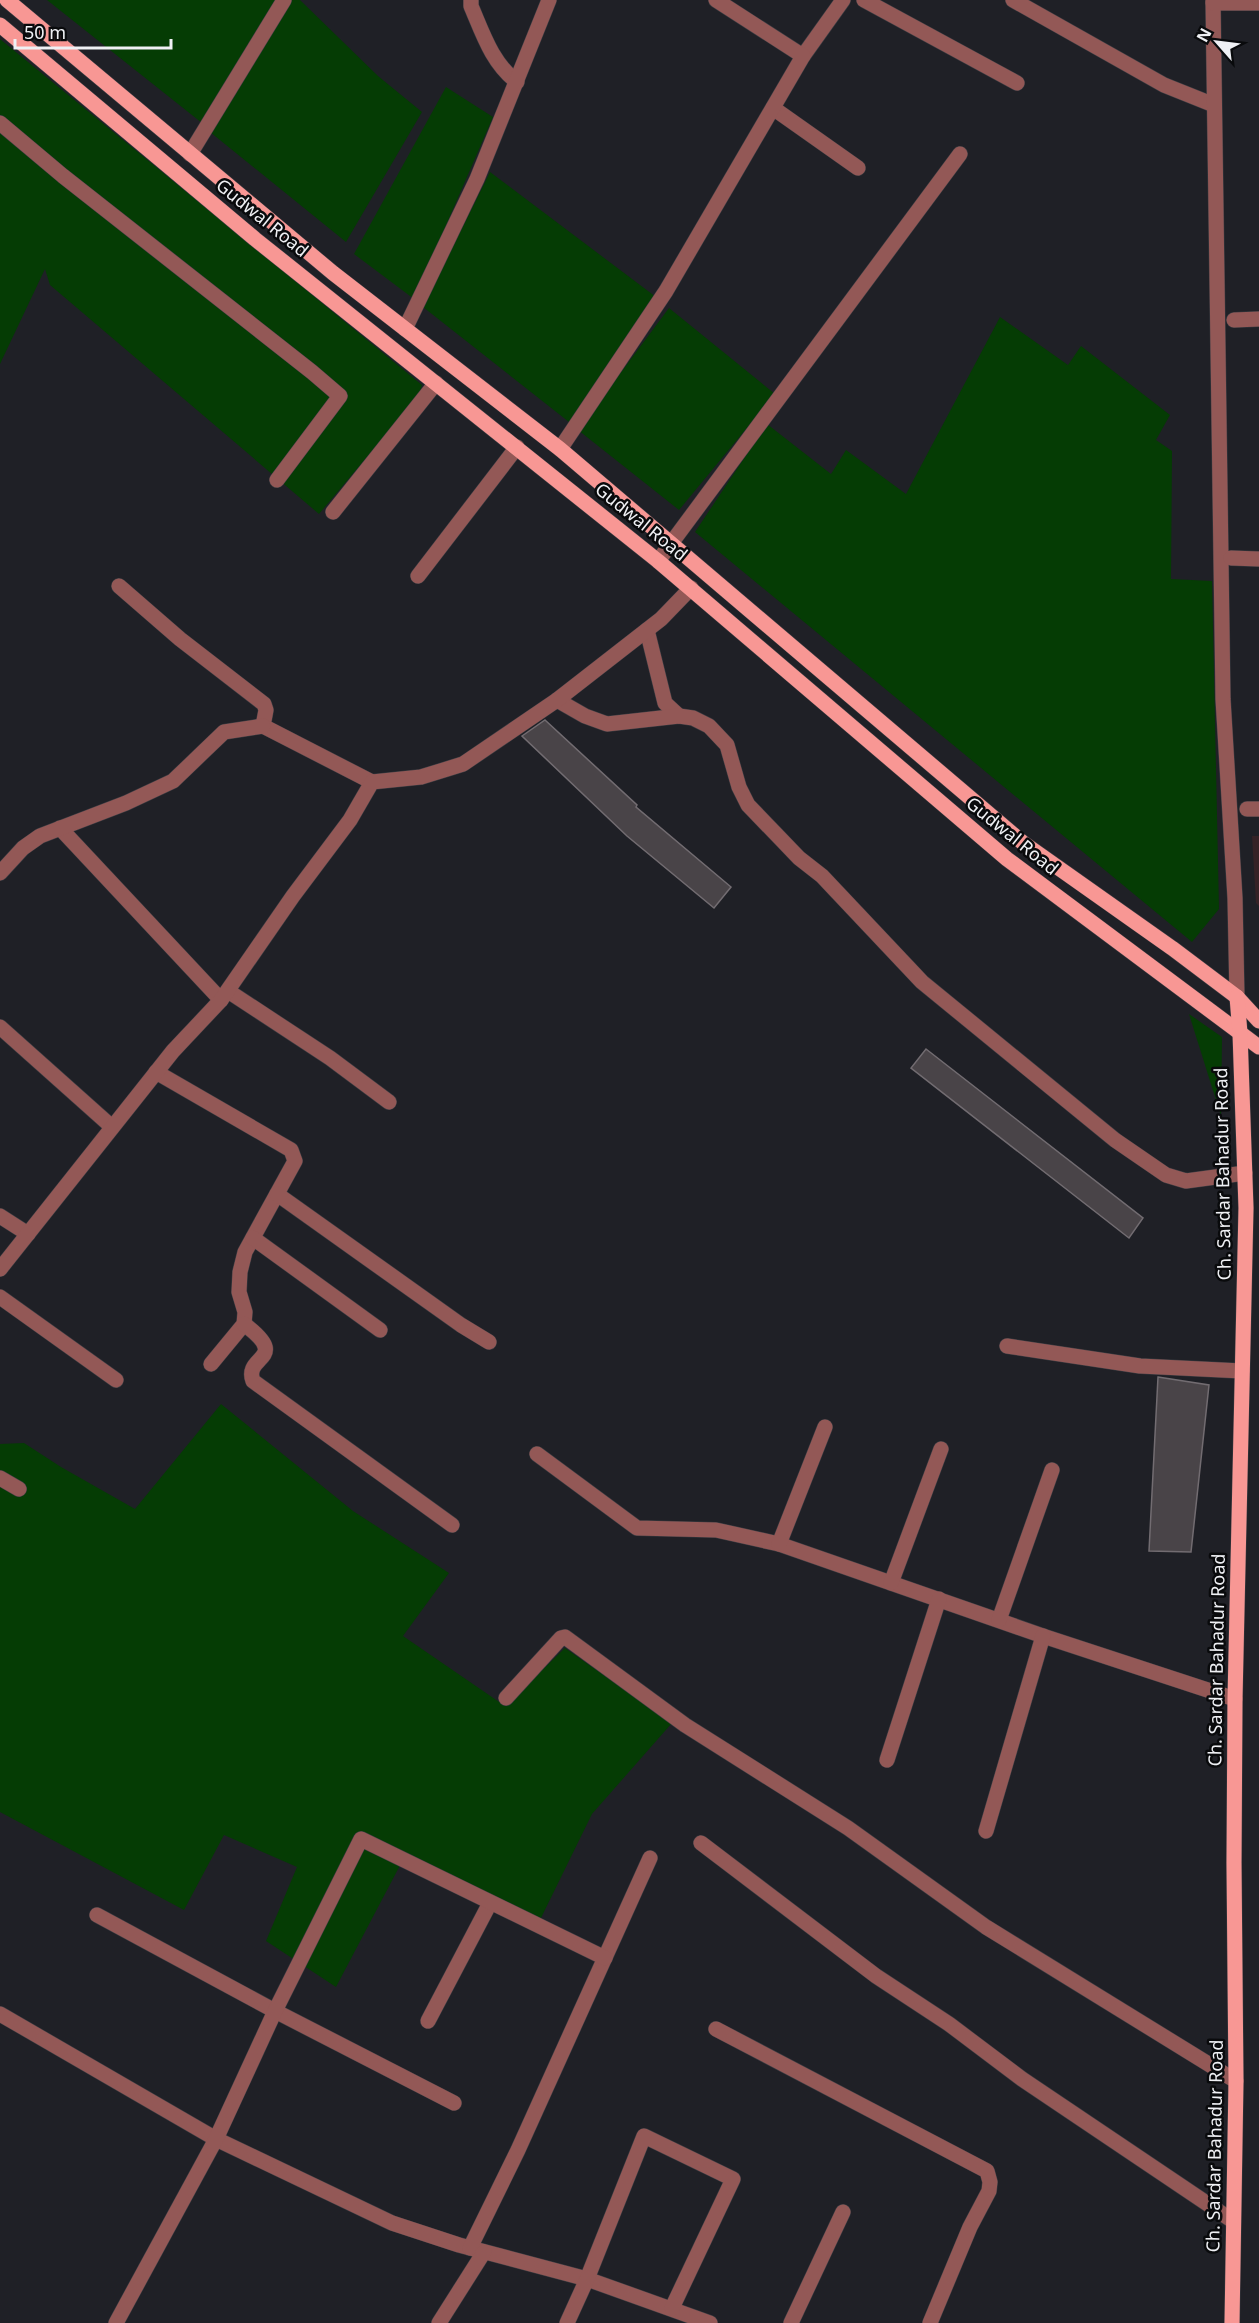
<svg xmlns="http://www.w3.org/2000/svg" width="1259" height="2323" viewBox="0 0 1259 2323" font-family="'Noto Sans',sans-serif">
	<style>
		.education { fill: #352226 }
		.green { fill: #053c04 }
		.building { fill: #494448; stroke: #726c71; stroke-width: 1.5 }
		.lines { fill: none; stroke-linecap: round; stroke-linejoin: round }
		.minor-casing { stroke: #3c3d43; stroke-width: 16 }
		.major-casing { stroke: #3c3d43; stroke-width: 16 }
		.minor { stroke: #935856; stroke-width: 15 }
		.major { stroke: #f89794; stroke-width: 15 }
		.labels { text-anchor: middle; stroke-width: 5; stroke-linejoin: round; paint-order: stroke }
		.street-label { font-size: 18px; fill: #eff0f4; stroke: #090a0c }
	</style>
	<rect width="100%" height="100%" fill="#1f2026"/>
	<!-- education -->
	<path class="education" d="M1252 836H1259V906L1256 903Z"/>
	<!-- green -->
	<g class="green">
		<path d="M47 0H278L202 123Z"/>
		<path d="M288 0H300L378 76 422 112 346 242 210 132Z"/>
		<path d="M0 39 422 385 419 395 319 514 50 285 45 269 0 364Z"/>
		<path d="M446 87 493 117 414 299 354 254Z"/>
		<path d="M490 172 656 297 569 422 423 307Z"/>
		<path d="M669 308 775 394 679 510 578 430Z"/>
		<path d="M1000 317 1068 365 1081 346 1170 415 1156 440 1172 451 1171 579 1212 581 1219 909 1192 942 695 532 767 424 831 474 846 450 906 494Z"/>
		<path d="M1189 1014 1222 1037 1221 1116Z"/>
		<path d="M221 1404 353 1511 449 1573 403 1636 505 1706 565 1648 672 1723 592 1814 539 1922 406 1854 336 1987 266 1941 297 1867 224 1835 184 1910 0 1812V1444L24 1443 61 1467 135 1509Z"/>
	</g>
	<!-- building -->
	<g class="building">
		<path d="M545 720 637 805 636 807 731 887 714 908 627 836 522 736Z"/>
		<path d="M926 1049 1143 1218 1129 1238 911 1068Z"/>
		<path d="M1158 1377 1209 1385 1191 1552 1149 1551Z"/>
	</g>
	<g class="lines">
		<!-- minor casing -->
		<g class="minor-casing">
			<g id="minor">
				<path d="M471 0V6C483 34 492 63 517 82"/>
				<path d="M864 0 1017 83"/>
				<path d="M1013 0 1164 85 1214 105"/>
				<path d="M1213 0 1223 699 1235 898 1237 997"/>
				<path d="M1213 3H1259"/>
				<path d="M803 56 843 0"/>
				<path d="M773 108 858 168"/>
				<path d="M0 123 63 176 312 372 340 396 277 480"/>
				<path d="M190 154 284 0"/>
				<path d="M1234 320 1259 319"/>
				<path d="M405 329 477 179 549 0"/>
				<path d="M560 449 666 291 803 56 716 0"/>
				<path d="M333 512 436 383"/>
				<path d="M1231 558 1259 559"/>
				<path d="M658 561 960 154"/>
				<path d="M418 576 517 447"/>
				<path d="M119 586 180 639 264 704 266 710 263 726 372 782"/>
				<path d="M647 630 665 703 679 716"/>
				<path d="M557 700 585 716 607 724 679 716 693 718 709 726 727 745 739 787 748 805 799 858 822 876 922 982 1115 1140 1166 1175 1186 1181 1245 1173"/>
				<path d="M1247 809H1259"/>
				<path d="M60 828 221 1000"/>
				<path d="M0 873 23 848 40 836 126 803 173 781 224 732 263 726"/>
				<path d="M228 991 330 1058 389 1102"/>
				<path d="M0 1027 112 1127"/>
				<path d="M156 1072 291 1150 295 1161 245 1252 240 1272 239 1292 245 1312 244 1324 211 1364"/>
				<path d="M277 1194 461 1325 489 1342"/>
				<path d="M0 1216 28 1234"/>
				<path d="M253 1238 380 1330"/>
				<path d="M0 1269 173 1051 221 1000 293 896 350 820 372 782 421 777 463 764 557 700 661 619 691 588"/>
				<path d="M0 1297 116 1380"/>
				<path d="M244 1324C292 1360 243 1355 253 1381L452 1525"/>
				<path d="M1007 1346 1140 1366 1242 1371"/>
				<path d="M537 1454 637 1528 716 1530 779 1544 1043 1636 1235 1699"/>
				<path d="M0 1478 19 1489"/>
				<path d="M779 1544 825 1427"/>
				<path d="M891 1583 941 1449"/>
				<path d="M999 1620 1052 1470"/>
				<path d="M506 1698 561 1638 565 1637 685 1725 848 1828 986 1927 1236 2081"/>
				<path d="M887 1760 939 1599"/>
				<path d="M986 1831 1043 1636"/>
				<path d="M701 1843 876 1976 949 2024 1022 2079 1233 2221"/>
				<path d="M97 1915 275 2011 454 2103"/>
				<path d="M0 2014 216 2139 392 2223 459 2245 587 2279 710 2323"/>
				<path d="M428 2021 490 1903"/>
				<path d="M716 2029 987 2171 990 2182 989 2191 970 2227 930 2323"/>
				<path d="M470 2248 518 2150 650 1858"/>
				<path d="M116 2323 216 2139 275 2011 361 1839 605 1958"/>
				<path d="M439 2323 484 2252"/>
				<path d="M567 2323 587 2279 644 2136 733 2179 672 2308"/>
				<path d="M791 2323 843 2212"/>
			</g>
		</g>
		<!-- major casing -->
		<g class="major-casing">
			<g id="major">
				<path d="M7 0 333 273 560 449 1022 842 1172 948 1237 997 1259 1021"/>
				<path d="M0 25 255 239 658 561 1007 859 1259 1047"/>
				<path d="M1232 2323 1236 2081 1234 1863 1235 1699 1246 1208 1240 1033 1237 997"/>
			</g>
		</g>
		<!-- minor -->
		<use href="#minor" class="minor"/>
		<!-- major -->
		<use href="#major" class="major"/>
	</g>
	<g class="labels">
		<!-- street labels -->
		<g class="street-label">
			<text transform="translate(262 218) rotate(39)" y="6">Gudwal Road</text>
			<text transform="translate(641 522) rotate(39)" y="6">Gudwal Road</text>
			<text transform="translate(1012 836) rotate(39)" y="6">Gudwal Road</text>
			<text transform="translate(1223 1174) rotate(-91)" y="6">Ch. Sardar Bahadur Road</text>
			<text transform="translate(1217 1660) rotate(-89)" y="6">Ch. Sardar Bahadur Road</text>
			<text transform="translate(1215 2146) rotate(-89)" y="6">Ch. Sardar Bahadur Road</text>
		</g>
	</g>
	<!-- north arrow -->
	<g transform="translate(1217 42) rotate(298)" stroke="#090a0c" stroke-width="4.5" paint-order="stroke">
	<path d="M0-4.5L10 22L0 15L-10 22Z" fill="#eff0f4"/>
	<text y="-9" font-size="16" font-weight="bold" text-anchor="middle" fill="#eff0f4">N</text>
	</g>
	<!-- scale -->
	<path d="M15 39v9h156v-9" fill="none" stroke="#eff0f4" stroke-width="3"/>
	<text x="24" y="39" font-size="18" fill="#eff0f4" stroke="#090a0c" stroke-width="4.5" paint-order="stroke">50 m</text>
</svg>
